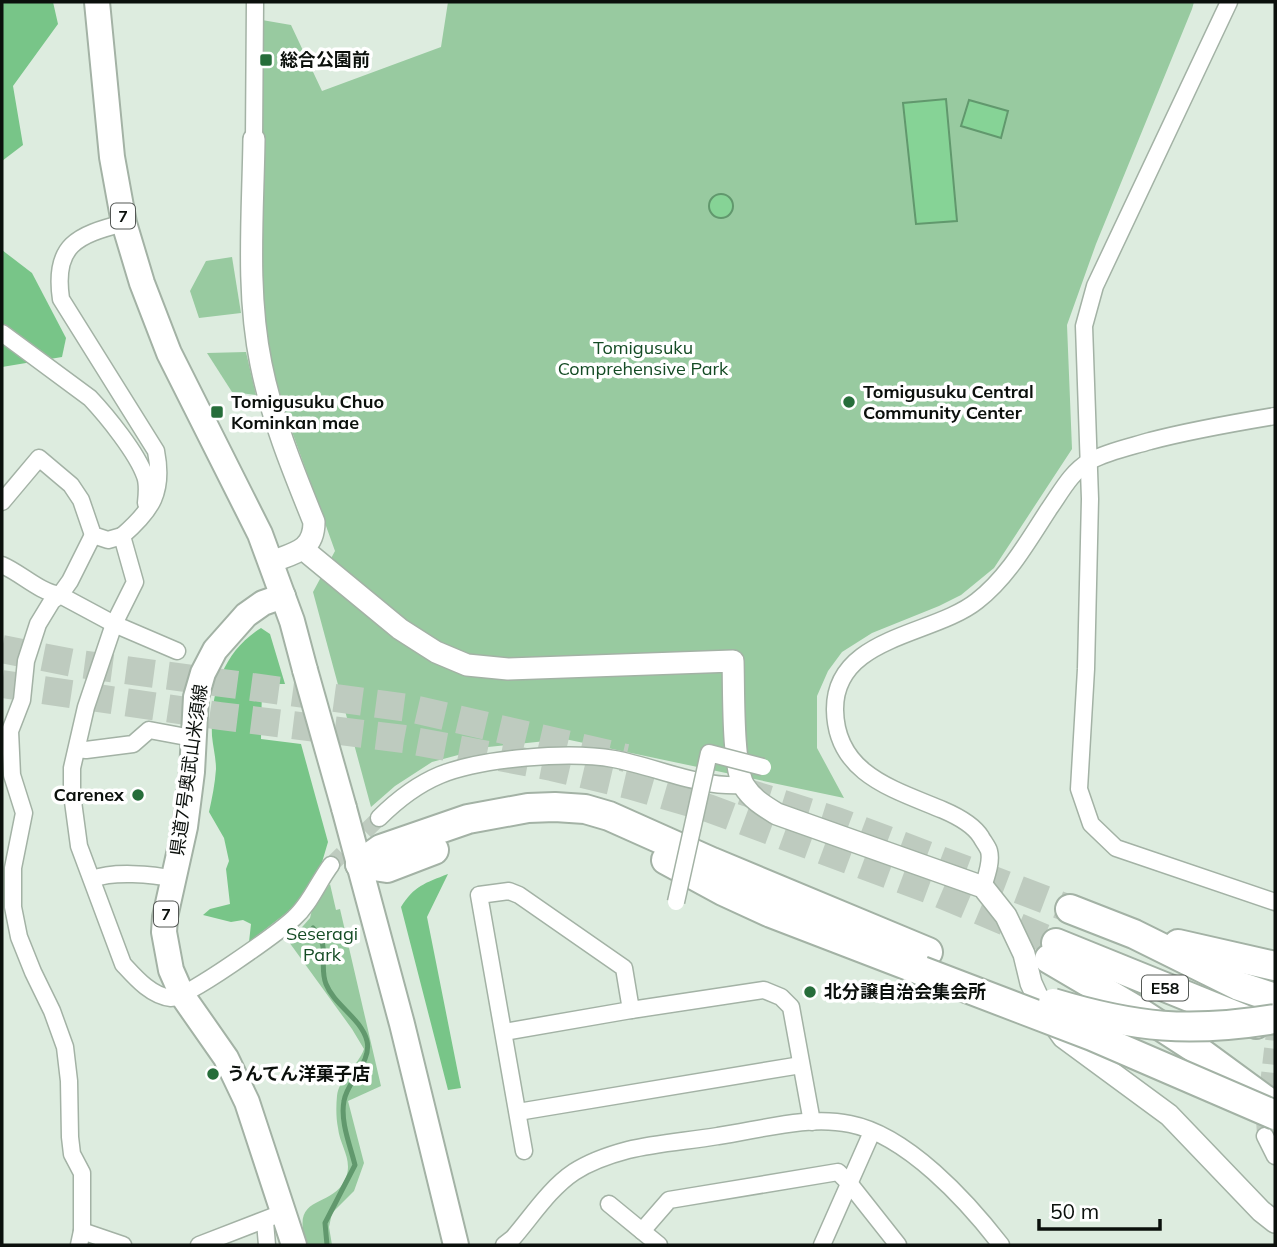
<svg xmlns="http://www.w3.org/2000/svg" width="1277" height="1247" viewBox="0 0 1277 1247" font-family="Mulish,'Noto Sans JP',sans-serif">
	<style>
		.green { fill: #98caa0 }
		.forest { fill: #78c588 }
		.water { fill: #86d396; stroke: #61986d; stroke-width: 2 }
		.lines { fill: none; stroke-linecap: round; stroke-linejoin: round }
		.stream { stroke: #61986d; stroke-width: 5 }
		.street-tunnel { stroke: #becbbf; stroke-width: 16; stroke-dasharray: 16 8; stroke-linecap: butt }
		.highway-tunnel { stroke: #becbbf; stroke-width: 28; stroke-dasharray: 28 14; stroke-linecap: butt }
		.street-casing { stroke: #a3b2a5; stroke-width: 19 }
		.secondary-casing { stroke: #a3b2a5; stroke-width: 24 }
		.primary-casing { stroke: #a3b2a5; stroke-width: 28 }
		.highway-casing { stroke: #a3b2a5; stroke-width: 32 }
		.street { stroke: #fff; stroke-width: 16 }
		.secondary { stroke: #fff; stroke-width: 21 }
		.primary { stroke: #fff; stroke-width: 24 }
		.highway { stroke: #fff; stroke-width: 28 }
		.street-bridge-casing { stroke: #a3b2a5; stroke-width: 19; stroke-linecap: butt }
		.primary-bridge-casing { stroke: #a3b2a5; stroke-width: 28; stroke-linecap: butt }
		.highway-bridge-casing { stroke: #a3b2a5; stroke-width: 32; stroke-linecap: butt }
		.street-bridge { stroke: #fff; stroke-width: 16 }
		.primary-bridge { stroke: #fff; stroke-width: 24 }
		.highway-bridge { stroke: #fff; stroke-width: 28 }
		.poi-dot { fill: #266d3a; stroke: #fff; stroke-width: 2.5 }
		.labels { text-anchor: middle; stroke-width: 7; stroke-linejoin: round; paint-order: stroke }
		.shield { fill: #fff; stroke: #545855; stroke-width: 2 }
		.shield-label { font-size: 16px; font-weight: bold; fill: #0b100c }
		.poi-label { font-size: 18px; font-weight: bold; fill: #0b100c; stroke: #fff; text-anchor: start }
		.park-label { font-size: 18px; fill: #144b24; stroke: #fff }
		.street-label { font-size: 18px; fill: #0b100c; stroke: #fff }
	</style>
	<rect width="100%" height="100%" fill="#ddecdf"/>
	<!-- green -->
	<g class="green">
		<path d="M448 2H1194L1192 9 1096 244 1067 325 1072 449 994 568 961 595 939 606 872 633 842 652 828 671 817 696V748L844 798 565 739 488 747 432 762 395 786 371 807 313 592 335 551 267 362 259 251 262 20 291 25 322 91 441 47Z"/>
		<path d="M232 257 241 313 199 318 190 291 206 261Z"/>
		<path d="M246 352 256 395 232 392 207 353Z"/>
		<path d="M330 884 336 910 340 909 381 1086 348 1101 364 1163 354 1191 332 1213 329 1227 332 1245H307C289 1193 330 1210 345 1180 354 1160 340 1147 338 1128 336 1118 336 1106 337 1096 339 1078 358 1066 364 1049L352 1029 289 942 310 918 313 906Z"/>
	</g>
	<!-- forest -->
	<g class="forest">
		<path d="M2 2H53L58 24 13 86 23 145 2 161Z"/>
		<path d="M2 250 32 273 66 338 62 357 2 367Z"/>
		<path d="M261 628 270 634 285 684H262L261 739 301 744 328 842 320 869 299 903 249 942 251 924 243 920 231 922 203 915 210 909 230 904 226 869 229 861 224 838 209 812C212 798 215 784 216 769 216 758 213 747 212 736 210 692 223 652 261 628Z"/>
		<path d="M448 874 427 917 461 1088 448 1090 401 907C414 886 425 883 448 874Z"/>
	</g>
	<!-- water -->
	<g class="water">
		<path d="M946 99 957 221 916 224 903 103Z"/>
		<path d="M969 100 1008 111 1001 138 961 126Z"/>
		<circle cx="721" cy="206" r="12"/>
	</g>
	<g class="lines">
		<!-- stream -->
		<path class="stream" d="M313 928C332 948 318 963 326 984 334 1005 361 1018 367 1041 372 1062 347 1081 344 1101 340 1121 350 1145 355 1165L325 1223 327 1245"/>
		<!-- street-tunnel -->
		<g class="street-tunnel">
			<path d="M331 865 379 818"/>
			<path d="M1265 1136 1264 1118 1275 1024"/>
		</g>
		<!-- highway-tunnel -->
		<g class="highway-tunnel">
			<path d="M2 649 73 663 409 708 626 758"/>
			<path d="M2 684 220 716 404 739 552 767 629 785 708 808 933 891 1056 943"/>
			<path d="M742 791 837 821 1070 909"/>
		</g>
		<!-- street casing -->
		<g class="street-casing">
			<g id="street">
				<path d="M1229 2 1095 286 1084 326 1090 499 1086 669 1079 789 1091 824 1116 848 1275 902"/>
				<path d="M254 139 255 2"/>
				<path d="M124 223C77 235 53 245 61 299L156 451C164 492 152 510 122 536L135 582 114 624 86 707 72 768V794L79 846 123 964C135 977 151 996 171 998 186 999 279 932 294 918 310 904 318 882 331 865"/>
				<path d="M2 333 90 398C107 416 137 453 145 476 148 484 147 494 146 503"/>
				<path d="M2 502 39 458 71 485 81 500 93 535 108 540 122 536"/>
				<path d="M2 565C21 573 39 592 60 595L70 581 93 535"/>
				<path d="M77 749 86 750 133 744 149 730 192 738"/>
				<path d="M379 818C397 800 416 785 440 775 482 758 569 751 614 759 657 767 699 788 743 785"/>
				<path d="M93 879C112 871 153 874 173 879"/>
				<path d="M983 887C986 877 992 862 989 851 988 847 983 841 981 837 973 824 957 816 943 810 893 789 836 774 835 710 834 636 933 636 977 601 1008 577 1028 541 1049 509 1061 492 1071 472 1090 461 1109 451 1130 447 1150 441 1192 430 1233 423 1275 416"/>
				<path d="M504 1032 631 1010"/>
				<path d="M518 1112 801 1065"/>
				<path d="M1265 1136 1275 1156"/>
				<path d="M524 1151 479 895 509 891 519 895 624 968 631 1010 764 990 781 997 791 1007 812 1122"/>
				<path d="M609 1204 659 1245"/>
				<path d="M265 1222 267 1245"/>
				<path d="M82 1231 123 1245"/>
				<path d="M642 1231 669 1200 838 1172 849 1183 898 1245"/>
				<path d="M79 1245 82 1231V1173L72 1154 70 1137 69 1081 65 1047 52 1011 33 972 19 937 13 907V868L24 813 12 775 10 731 22 700 26 661 38 624 52 601 60 595 114 624 177 651"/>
				<path d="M199 1245 282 1213"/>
				<path d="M504 1245 513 1238C532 1216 550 1188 574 1172 591 1161 609 1155 628 1150 657 1143 688 1141 718 1136 760 1130 808 1115 850 1124 907 1135 967 1201 1001 1245"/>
				<path d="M822 1245 872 1132"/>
			</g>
		</g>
		<!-- secondary casing -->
		<g class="secondary-casing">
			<g id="secondary">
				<path d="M254 139C253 213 246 291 261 364 272 419 293 470 314 522 314 551 294 553 271 562"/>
				<path d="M303 549 400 629 436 652 467 665 508 669 733 661C734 689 732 766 744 786 752 799 764 806 777 814L983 887 1006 916 1024 954 1031 983 1043 1009 1063 1037 1169 1115 1261 1211 1275 1222"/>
			</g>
		</g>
		<!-- primary casing -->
		<g class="primary-casing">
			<g id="primary">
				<path d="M97 2 112 157 124 223 142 283 169 353 260 534 292 621 305 670"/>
				<path d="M283 596 263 603 246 615 215 650 203 673 196 697 192 772 185 827 165 917 164 932 171 970 182 995 226 1058 247 1102 294 1245"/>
				<path d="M344 808 402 1024 456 1245"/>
			</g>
		</g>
		<!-- highway casing -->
		<g class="highway-casing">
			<g id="highway">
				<path d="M666 860 723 891 771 913 922 971"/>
				<path d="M360 864 381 849 468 819 528 808 555 807 585 809 609 816 712 862 928 952"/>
				<path d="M360 864 387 868 434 850"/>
				<path d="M1070 909 1134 934 1239 986 1275 998"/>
				<path d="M1056 943 1256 1024"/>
				<path d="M1178 944 1275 966"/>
				<path d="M1049 959 1136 1010 1193 1047 1275 1107"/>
			</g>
		</g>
		<!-- street -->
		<use href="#street" class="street"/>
		<!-- secondary -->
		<use href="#secondary" class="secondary"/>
		<!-- primary -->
		<use href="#primary" class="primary"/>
		<!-- highway -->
		<use href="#highway" class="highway"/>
		<!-- street-bridge casing -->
		<g class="street-bridge-casing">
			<path id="street-bridge" d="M676 902 709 753 763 767"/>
		</g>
		<!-- primary-bridge casing -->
		<g class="primary-bridge-casing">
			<path id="primary-bridge" d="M305 670 344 808"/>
		</g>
		<!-- highway-bridge casing -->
		<g class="highway-bridge-casing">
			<g id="highway-bridge">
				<path d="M922 971 1092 1036 1275 1115"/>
				<path d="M1053 1003C1136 1028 1189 1033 1275 1019"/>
			</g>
		</g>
		<!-- street-bridge -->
		<use href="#street-bridge" class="street-bridge"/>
		<!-- primary-bridge -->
		<use href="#primary-bridge" class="primary-bridge"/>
		<!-- highway-bridge -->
		<use href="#highway-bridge" class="highway-bridge"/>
	</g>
	<!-- markers -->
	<g class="poi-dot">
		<rect x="259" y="53" width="14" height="14" rx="3.5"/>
		<circle cx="849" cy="402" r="7"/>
		<rect x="210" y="405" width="14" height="14" rx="3.5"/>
		<circle cx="138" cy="795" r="7"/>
		<circle cx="810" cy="992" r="7"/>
		<circle cx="213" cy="1074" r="7"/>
	</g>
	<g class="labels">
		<!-- shield labels -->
		<g class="shield">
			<rect x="111" y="203.5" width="24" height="25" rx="5"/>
			<rect x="154" y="901.5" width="24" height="25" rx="5"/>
			<rect x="1142" y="975.5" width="46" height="25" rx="5"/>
		</g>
		<g class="shield-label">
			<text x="123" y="222">7</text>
			<text x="166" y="920">7</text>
			<text x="1165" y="994">E58</text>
		</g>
		<!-- poi labels -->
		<g class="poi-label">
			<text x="280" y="66">総合公園前</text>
			<text x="863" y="398">Tomigusuku Central<tspan x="863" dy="21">Community Center</tspan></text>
			<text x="231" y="408">Tomigusuku Chuo<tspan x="231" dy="21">Kominkan mae</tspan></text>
			<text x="124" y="801" text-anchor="end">Carenex</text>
			<text x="824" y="998">北分譲自治会集会所</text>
			<text x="227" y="1080">うんてん洋菓子店</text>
		</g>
		<!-- park labels -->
		<g class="park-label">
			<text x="643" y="354">Tomigusuku<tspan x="643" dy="21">Comprehensive Park</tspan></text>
			<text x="322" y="940">Seseragi<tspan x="322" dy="21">Park</tspan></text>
		</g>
		<!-- street labels -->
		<g class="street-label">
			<text transform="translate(189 770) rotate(-82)" y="6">県道7号奥武山米須線</text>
		</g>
	</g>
	<!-- border -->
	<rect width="1277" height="1247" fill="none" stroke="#0b100c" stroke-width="7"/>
	<!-- scale -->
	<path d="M1039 1219v10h121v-10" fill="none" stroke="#0b100c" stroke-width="3.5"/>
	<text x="1050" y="1219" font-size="21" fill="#0b100c" stroke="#ffffff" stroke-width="5" paint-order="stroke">50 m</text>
</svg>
